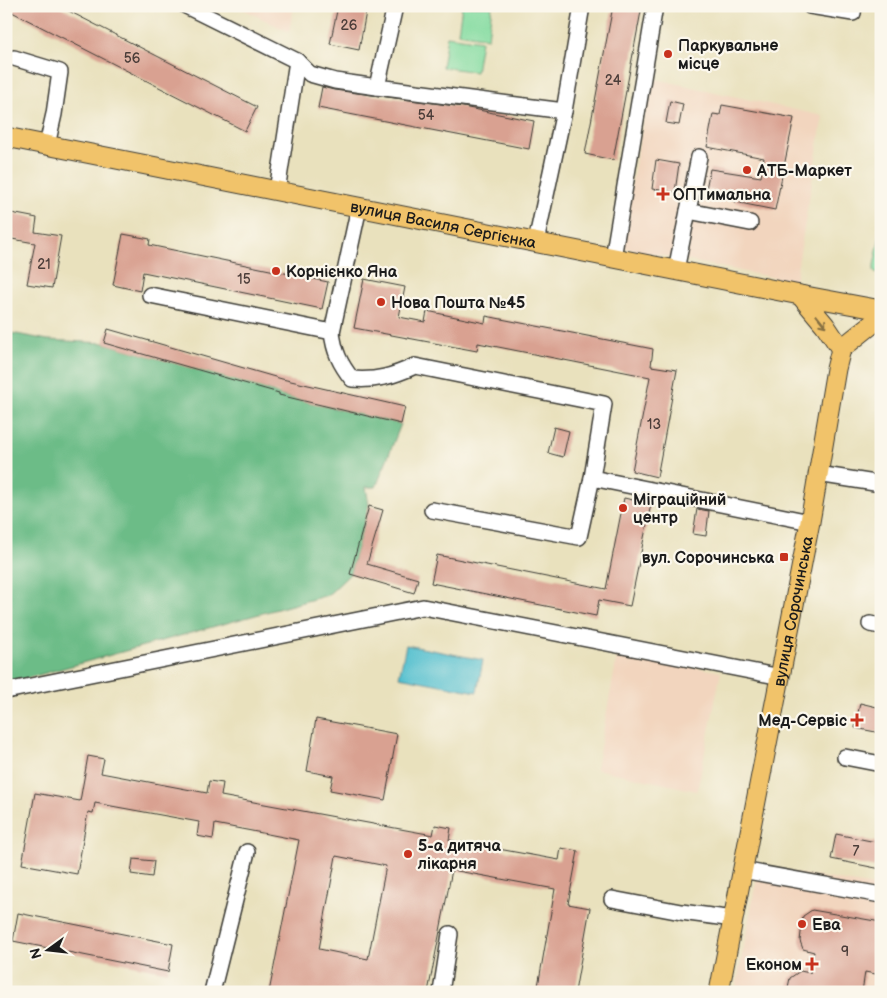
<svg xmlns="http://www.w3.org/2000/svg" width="887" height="998" viewBox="0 0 887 998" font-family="'Balsamiq Sans',sans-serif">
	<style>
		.built { fill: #f2d5be }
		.green { fill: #85dca1; stroke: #507c5e }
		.forest { fill: #6cbc87; stroke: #446c52 }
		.water { fill: #54c0cf; stroke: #386e76 }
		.building { fill: #d9a191; fill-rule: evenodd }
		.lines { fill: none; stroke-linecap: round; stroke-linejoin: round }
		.minor-casing { stroke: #3b3a34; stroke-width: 18 }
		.major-casing { stroke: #3b3a34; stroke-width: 21 }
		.minor { stroke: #fff; stroke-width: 15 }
		.major { stroke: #f1c36a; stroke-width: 19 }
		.oneway { stroke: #867043 }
		.poi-dot { fill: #c8321e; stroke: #fbf7ec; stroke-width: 2 }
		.labels { text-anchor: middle; stroke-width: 4.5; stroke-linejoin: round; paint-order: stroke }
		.number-label { font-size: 14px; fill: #4b3d39 }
		.poi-label { font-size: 16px; font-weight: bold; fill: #1c1c1c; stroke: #fbf7ec; text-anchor: start }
		.street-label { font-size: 16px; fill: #1c1c1c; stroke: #fbf7ec }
	</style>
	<rect width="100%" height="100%" fill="#fbf7ec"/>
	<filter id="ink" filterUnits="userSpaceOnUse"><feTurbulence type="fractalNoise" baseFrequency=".02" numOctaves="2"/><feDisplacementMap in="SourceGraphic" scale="10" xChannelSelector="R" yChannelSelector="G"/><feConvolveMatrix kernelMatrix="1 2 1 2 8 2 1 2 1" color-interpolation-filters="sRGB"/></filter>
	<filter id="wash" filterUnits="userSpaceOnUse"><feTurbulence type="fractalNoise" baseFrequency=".0096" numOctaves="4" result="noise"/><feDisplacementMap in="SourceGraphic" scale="20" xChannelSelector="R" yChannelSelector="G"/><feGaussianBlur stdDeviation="1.12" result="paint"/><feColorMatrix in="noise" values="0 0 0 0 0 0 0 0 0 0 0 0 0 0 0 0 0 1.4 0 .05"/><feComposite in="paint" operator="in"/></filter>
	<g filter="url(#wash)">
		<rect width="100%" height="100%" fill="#e9e1bd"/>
		<!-- built -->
		<g class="built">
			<path d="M237 6H294L289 32Z"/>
			<path d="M651 78 823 116 795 282 620 247Z"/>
			<path d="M618 652 721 672 697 791 596 769Z"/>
			<path d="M759 867 881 887V992H735Z"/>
		</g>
		<!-- green -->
		<g class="green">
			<path d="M462 6H492L488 38 458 33Z"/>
			<path d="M447 36 481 41 476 72 442 67Z"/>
			<path d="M881 231V273L874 272V265Z"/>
		</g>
		<!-- forest -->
		<path class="forest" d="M6 332 48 340 104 343 263 388 279 395 401 424 376 487H366L369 506 350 574 328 595 6 684Z"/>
		<!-- water -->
		<path class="water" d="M406 645 483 660 477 692 399 677Z"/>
		<g id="blocks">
			<!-- building -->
			<g class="building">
				<path d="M6 6H59L257 107 245 131 6 9Z"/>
				<path d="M338 6H367L359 50 330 44Z"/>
				<path d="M613 6H642L613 160 585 154Z"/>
				<path d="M322 87 334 90 463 107 534 121 529 149 318 108Z"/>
				<path d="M670 101 683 104 679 125 666 123Z"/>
				<path d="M722 105 794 118 775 210 735 202 736 195 706 189 710 169 761 177 764 158 707 147 713 114 720 115Z"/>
				<path d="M656 160 679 164 675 192 652 189Z"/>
				<path d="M6 212 37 218 35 232 61 236 52 288 27 284 35 243 6 238Z"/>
				<path d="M123 234 150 239 149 245 328 282 322 309 143 272 140 291 113 285Z"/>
				<path d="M364 279 405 287 399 317 425 322 427 311 485 323 486 316 653 349 651 366 677 370 657 477 632 471 650 377 478 343 477 351 354 328Z"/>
				<path d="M108 329 282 379 405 407 401 424 279 395V393L104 343Z"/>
				<path d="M554 427 569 431 563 457 548 453Z"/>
				<path d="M624 498 651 504 630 606 599 600 596 616 431 583 437 555 606 589Z"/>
				<path d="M369 506 383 510 367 564 418 579 414 593 350 574Z"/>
				<path d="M697 509 709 511 706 536 693 534Z"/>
				<path d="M860 703 881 708V733L855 728Z"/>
				<path d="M316 719 397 734 385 800 330 790 333 776 307 771Z"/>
				<path d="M88 756 104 759 101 773 207 793 209 781 223 783 221 796 433 835 435 825 451 828 449 840 559 860 561 848 578 851 568 904 590 908 575 992H537L555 889 452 870 428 992H269L299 840 215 824 213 839 197 836 199 822 95 803 93 813 88 812 77 874 22 864 35 793 80 801ZM336 856 386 866 368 959 319 949Z"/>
				<path d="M836 834 881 843V869L831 859Z"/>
				<path d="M133 859 154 861 152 877 131 874Z"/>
				<path d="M812 910 881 922V975L865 972 862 992H787L790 978 800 971 810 973 814 952 803 949 800 941 803 916Z"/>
				<path d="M18 913 173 944 168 972 13 941Z"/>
			</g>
		</g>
	</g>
	<g filter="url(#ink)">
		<use href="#blocks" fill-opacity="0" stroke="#3b3a34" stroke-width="1"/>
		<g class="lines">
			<!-- minor casing -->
			<g class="minor-casing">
				<g id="minor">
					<path d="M186 6 297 61 277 191"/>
					<path d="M395 6 377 87 564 111 582 6"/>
					<path d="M810 6 853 13 854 6"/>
					<path d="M14 58 60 72 54 114 47 145"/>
					<path d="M297 61 310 74 335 81 377 87"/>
					<path d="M688 211 750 223"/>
					<path d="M536 242 564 111"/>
					<path d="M613 258 655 6"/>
					<path d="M676 270 699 157"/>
					<path d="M150 295 332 332 359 207"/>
					<path d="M332 332C334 351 340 364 352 379 377 381 393 376 415 366L604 404 592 478 810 522"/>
					<path d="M818 474 881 484"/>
					<path d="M432 510 579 537 592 478"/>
					<path d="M870 624 881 626"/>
					<path d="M6 691 423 607 781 677"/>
					<path d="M845 757 881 764"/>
					<path d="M742 870 881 895"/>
					<path d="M612 899 681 912 734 919"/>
					<path d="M212 992 247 852"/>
					<path d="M441 992 450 934"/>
				</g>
			</g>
			<!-- major casing -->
			<g class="major-casing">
				<g id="major">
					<path id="s1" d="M6 137 800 295 881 310"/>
					<path d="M800 295 825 325 841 349"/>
					<path d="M841 349 881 317"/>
					<path id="s2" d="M719 992 810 522 836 369 841 349"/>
				</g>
			</g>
			<!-- minor -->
			<use href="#minor" class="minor"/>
			<!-- major -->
			<use href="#major" class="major"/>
		</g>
		<!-- one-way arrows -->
		<defs><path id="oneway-shaft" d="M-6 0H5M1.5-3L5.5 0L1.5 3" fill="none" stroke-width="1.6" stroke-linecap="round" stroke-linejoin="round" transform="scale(1.25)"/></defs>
		<use class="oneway" href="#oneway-shaft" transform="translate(821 321) rotate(51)"/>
	</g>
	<!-- markers -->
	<g class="poi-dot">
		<circle cx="668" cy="54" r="5"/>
		<circle cx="747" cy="170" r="5"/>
		<path d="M660.5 186.5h5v5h5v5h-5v5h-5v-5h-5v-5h5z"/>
		<circle cx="276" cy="271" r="5"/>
		<circle cx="381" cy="302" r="5"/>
		<circle cx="623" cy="508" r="5"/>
		<rect x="779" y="552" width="10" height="10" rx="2.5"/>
		<path d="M854.5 712.5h5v5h5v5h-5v5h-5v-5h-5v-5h5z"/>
		<circle cx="408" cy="854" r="5"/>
		<circle cx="802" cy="924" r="5"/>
		<path d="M809.5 956.5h5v5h5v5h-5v5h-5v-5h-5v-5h5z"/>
	</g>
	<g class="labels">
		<!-- number labels -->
		<g class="number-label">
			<text x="349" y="30">26</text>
			<text x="132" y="63">56</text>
			<text x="613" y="85">24</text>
			<text x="426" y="120">54</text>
			<text x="44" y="269">21</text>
			<text x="244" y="284">15</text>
			<text x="654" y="429">13</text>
			<text x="856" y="856">7</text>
			<text x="845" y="956">9</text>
		</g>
		<!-- poi labels -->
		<g class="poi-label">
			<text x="678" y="51">Паркувальне<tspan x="678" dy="18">місце</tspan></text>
			<text x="757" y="176">АТБ-Маркет</text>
			<text x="673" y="200">ОПТимальна</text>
			<text x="286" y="277">Корнієнко Яна</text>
			<text x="391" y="308">Нова Пошта №45</text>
			<text x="633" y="505">Міграційний<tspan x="633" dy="18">центр</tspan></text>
			<text x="774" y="563" text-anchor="end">вул. Сорочинська</text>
			<text x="847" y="726" text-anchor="end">Мед-Сервіс</text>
			<text x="418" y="851">5-а дитяча<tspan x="418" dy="18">лікарня</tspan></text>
			<text x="812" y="930">Ева</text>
			<text x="802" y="970" text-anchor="end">Економ</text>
		</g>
		<!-- street labels -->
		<g class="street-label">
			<text dy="6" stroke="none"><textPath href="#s1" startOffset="446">вулиця Василя Сергієнка</textPath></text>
			<text dy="6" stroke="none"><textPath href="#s2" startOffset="388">вулиця Сорочинська</textPath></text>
		</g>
	</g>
	<!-- margin -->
	<rect width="887" height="998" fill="none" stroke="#fbf7ec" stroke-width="25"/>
	<!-- north arrow -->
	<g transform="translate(48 950) rotate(255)" stroke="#fbf7ec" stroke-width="4" paint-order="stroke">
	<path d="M0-4L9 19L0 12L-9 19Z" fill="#1c1c1c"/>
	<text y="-8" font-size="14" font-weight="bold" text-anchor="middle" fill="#1c1c1c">N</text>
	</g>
</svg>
